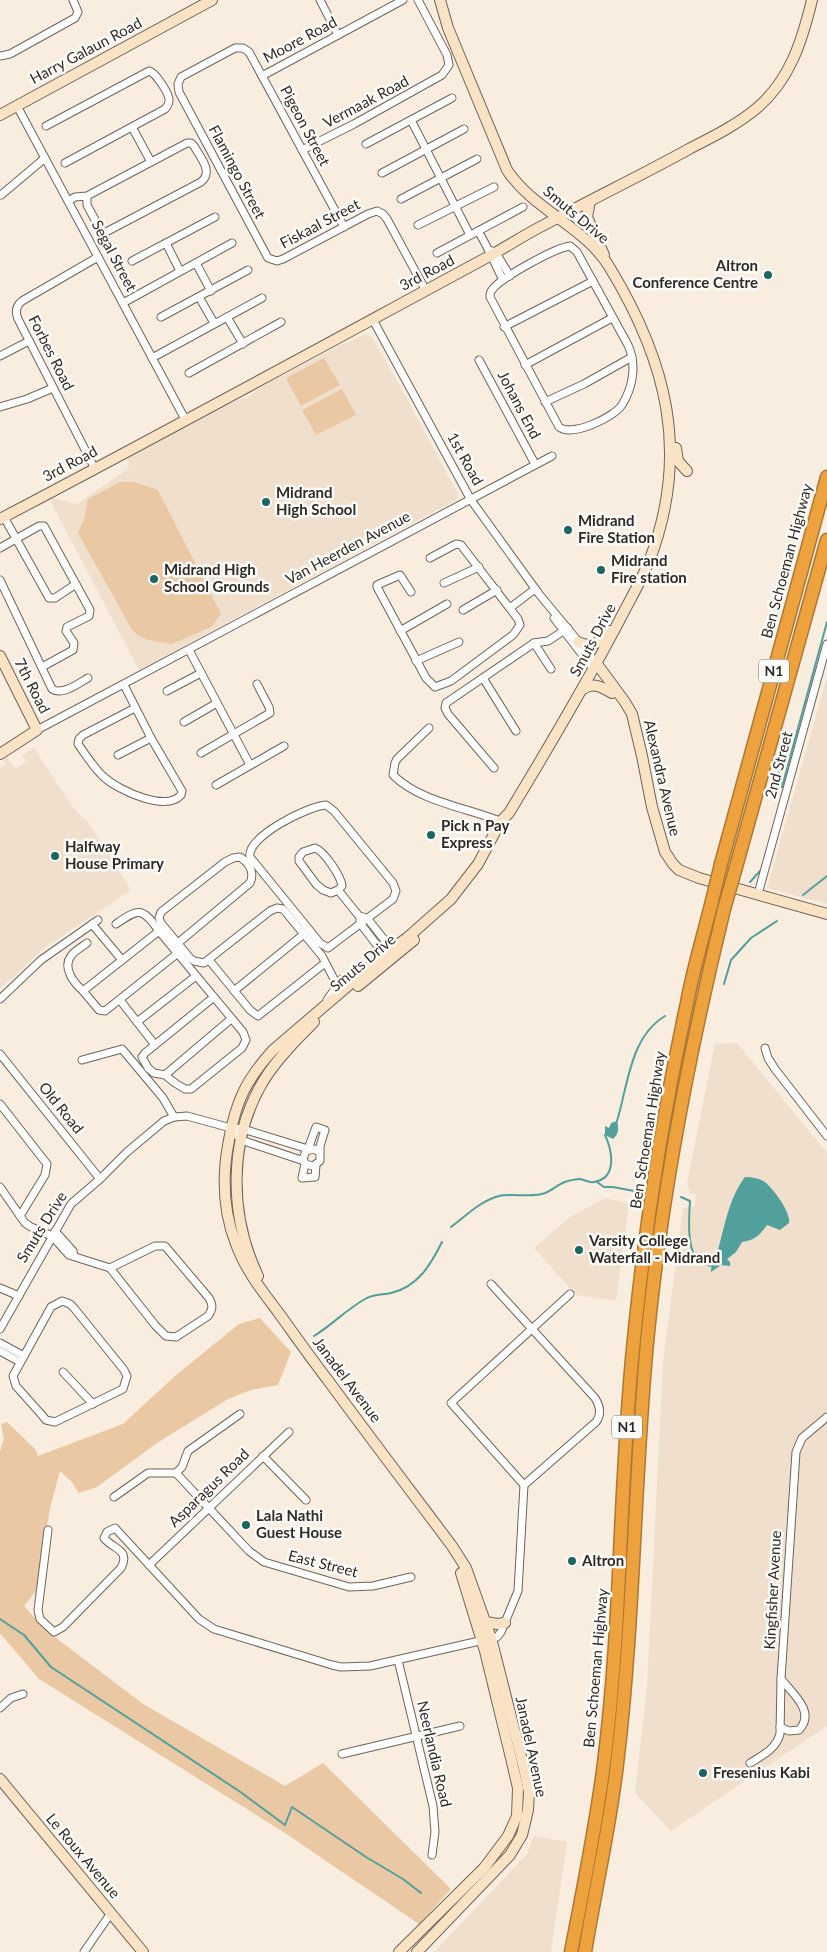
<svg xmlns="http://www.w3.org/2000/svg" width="827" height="1952" viewBox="0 0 827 1952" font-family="Lato,sans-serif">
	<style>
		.built { fill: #f0dfcd }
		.green { fill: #e9c8a3 }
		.water { fill: #52a09b }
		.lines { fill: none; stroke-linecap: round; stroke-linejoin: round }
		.stream { stroke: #52a09b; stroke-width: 2 }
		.street-casing { stroke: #6e6459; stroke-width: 9 }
		.secondary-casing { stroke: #6e6459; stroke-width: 12 }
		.highway-casing { stroke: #ab7835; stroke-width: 15 }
		.street { stroke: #fff; stroke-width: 7 }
		.secondary { stroke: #fae3c5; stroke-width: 10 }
		.highway { stroke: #eda23d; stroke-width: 12 }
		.highway-bridge-casing { stroke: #ab7835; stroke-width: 15; stroke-linecap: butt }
		.highway-bridge { stroke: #eda23d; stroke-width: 12 }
		.poi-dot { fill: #196663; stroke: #fefcf9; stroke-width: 2 }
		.labels { text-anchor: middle; stroke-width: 5; stroke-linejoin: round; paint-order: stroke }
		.shield { fill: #fefcf9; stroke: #6e6a66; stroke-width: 1 }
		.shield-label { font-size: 14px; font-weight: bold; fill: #302b27 }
		.street-label { font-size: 15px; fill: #302b27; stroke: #fefcf9 }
		.poi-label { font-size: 15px; font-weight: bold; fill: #302b27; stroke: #fefcf9; text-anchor: start }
	</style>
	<rect width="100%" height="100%" fill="#f9ede0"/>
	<!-- built -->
	<g class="built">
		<path d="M365 334 372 337 400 386 458 494 456 500 139 670 50 500 54 498 77 504 126 470 129 466 126 452 238 400 249 397 259 388 344 343 345 344Z"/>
		<path d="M827 677V904L767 888Z"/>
		<path d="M34 748 73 808 88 822 131 890 44 948 0 989V768L6 764 1 755 4 753 15 769 26 762 22 755Z"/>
		<path d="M737 1043 827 1153V1726L671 1831 635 1793 647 1686 663 1361 683 1208 695 1207 696 1195 690 1194 687 1183 715 1044Z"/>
		<path d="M605 1198 629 1203 616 1301 576 1295 534 1248 570 1217Z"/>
		<path d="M534 1836 567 1842 551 1952H434L527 1854Z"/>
	</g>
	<!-- green -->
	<g class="green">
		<path d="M324 358 340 385 301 406 286 378Z"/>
		<path d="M342 389 356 415 316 435 302 410Z"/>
		<path d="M120 482H135L158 490 221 614 211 627 172 644 148 640 137 635 131 628 78 533 84 519 88 499Z"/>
		<path d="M260 1318 291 1352 278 1385 251 1390 228 1399 157 1443 97 1487 79 1493 71 1481 60 1471 50 1508 37 1590 24 1606 47 1631 143 1704 285 1786 323 1763 451 1889 419 1924 285 1833 39 1679 0 1633V1451L4 1439 1 1424 7 1422 35 1449 38 1456 123 1424 175 1376 239 1324Z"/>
	</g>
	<!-- water -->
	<g class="water">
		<path d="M617 1121C619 1128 619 1134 613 1139L605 1135V1126L609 1128 611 1123Z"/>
		<path d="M745 1177C752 1177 759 1178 765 1182 774 1190 791 1212 789 1223L780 1230 767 1225C759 1236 755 1240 742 1242L736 1252 727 1259 730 1262V1266L721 1265 711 1272C711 1264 715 1258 718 1250 725 1225 729 1198 745 1177Z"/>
	</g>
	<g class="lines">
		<!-- stream -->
		<g class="stream">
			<path d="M779 769 781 785"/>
			<path d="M782 787 827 622"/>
			<path d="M750 882 760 871"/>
			<path d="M803 895 827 876"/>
			<path d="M724 984 731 960 751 938 777 921"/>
			<path d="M617 1121C628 1085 630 1037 665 1016"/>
			<path d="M597 1182 604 1187H613L634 1191"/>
			<path d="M681 1197 690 1201C689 1216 686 1253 700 1262 703 1264 708 1265 711 1266"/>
			<path d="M451 1227C466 1216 480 1201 499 1196 513 1193 534 1198 545 1193 553 1190 559 1183 568 1181 572 1180 576 1179 580 1179 585 1180 589 1183 594 1182 618 1178 612 1150 605 1135"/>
			<path d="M314 1336C332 1325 347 1309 365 1299 374 1294 382 1295 391 1293 418 1287 431 1264 442 1242"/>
			<path d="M0 1619 24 1635 51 1667 239 1791 285 1825 292 1807 366 1857 403 1879 421 1893"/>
		</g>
		<!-- street casing -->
		<g class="street-casing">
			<g id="street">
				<path d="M320 0 338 35"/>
				<path d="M0 56 10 54 75 18 78 12 73 0"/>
				<path d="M262 76 403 0"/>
				<path d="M17 106 186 421"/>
				<path d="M411 120 470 235"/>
				<path d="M46 126 149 71C155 72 170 94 169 101 169 105 167 106 165 109L65 163"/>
				<path d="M132 127 151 162"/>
				<path d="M366 144 452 98"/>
				<path d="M302 150 354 124 442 75 449 65 447 55 418 0"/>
				<path d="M382 173 464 129"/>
				<path d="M1 195 45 158"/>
				<path d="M401 199 477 159"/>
				<path d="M68 201 75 197 87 196 187 143H191L194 146C200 157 214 172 201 182L106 232H102L100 229 87 205V196"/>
				<path d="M418 225 494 187"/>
				<path d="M344 227 249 52 243 48H235L181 77 178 84 179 92 268 258 277 261 283 259 368 214 377 211 383 214 387 219 426 291"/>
				<path d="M478 231C488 247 495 264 503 280"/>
				<path d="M166 243 215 217"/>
				<path d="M570 246 577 252 628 345C637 365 633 387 622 405 613 418 572 437 559 427L490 297C490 294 490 292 492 290 500 278 555 248 570 246Z"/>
				<path d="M492 251 496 253 510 276"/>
				<path d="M437 253 523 207"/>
				<path d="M132 261 166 243 180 271"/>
				<path d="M196 263 211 291"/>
				<path d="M199 297 214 323"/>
				<path d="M123 303 232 243"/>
				<path d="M161 317 248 270"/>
				<path d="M227 317 243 344"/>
				<path d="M373 320 471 500 539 594 597 664"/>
				<path d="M504 327 593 281"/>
				<path d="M0 356 29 341"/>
				<path d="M152 358 262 298"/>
				<path d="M479 360 535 464"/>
				<path d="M525 365 612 318"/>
				<path d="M189 373 281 322"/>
				<path d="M545 402 584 384 632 357"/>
				<path d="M0 407 27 399 53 388"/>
				<path d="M95 469 18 319C15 312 16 306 22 301L98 257"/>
				<path d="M4 517 49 598H55L76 584"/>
				<path d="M0 548 39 526H44L90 610 89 616 67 627 66 631 74 643 73 650 42 667"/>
				<path d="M0 580 52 689C62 696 79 683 88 678"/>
				<path d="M444 583 479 567"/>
				<path d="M411 592 400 575 377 585V587L426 678 435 687 451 681 513 635 520 625 518 619 461 545 456 544 430 558"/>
				<path d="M510 608 535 589"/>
				<path d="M463 610 497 590"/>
				<path d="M554 618 594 670"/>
				<path d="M400 631 447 604"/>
				<path d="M534 643 551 669"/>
				<path d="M189 650 250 765"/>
				<path d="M416 661 459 642"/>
				<path d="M483 678 516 731"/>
				<path d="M124 685 151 738 182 791 181 795C166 812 120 791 105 778 95 770 86 755 78 744L79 739 83 735 135 708"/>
				<path d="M167 691 201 673"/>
				<path d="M184 722 217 703"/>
				<path d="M429 728 397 759 395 763 393 775C421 803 471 808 507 824"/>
				<path d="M37 730 552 456"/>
				<path d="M201 753 270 713 269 707 257 684"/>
				<path d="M118 755 151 738"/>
				<path d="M494 768 448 714 445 708 446 703 534 643 548 641 568 628"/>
				<path d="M216 785 284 746"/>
				<path d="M326 805 334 811 393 883 396 891 393 899 328 948 320 943 250 857C246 837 308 806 326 805Z"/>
				<path d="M315 848C324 851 341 876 342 886L338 890 331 893 323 890 316 884 299 861V857L303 852Z"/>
				<path d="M338 890 359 916 367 918 394 952"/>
				<path d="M758 894 827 644"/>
				<path d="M360 919V923L386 957"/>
				<path d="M92 924 122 960"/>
				<path d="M159 931 243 1032 246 1040 242 1048 191 1089H185L175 1083 165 1075 154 1073 148 1068 142 1057 145 1053 214 997"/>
				<path d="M87 943C82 947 74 951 71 956 62 968 74 983 83 991L159 931C142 907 139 908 116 924"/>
				<path d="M178 943 250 883C255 872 249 863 240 857L233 858 225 862 161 912 159 918 161 923 190 958 194 961 204 963 270 911 277 908 283 909 322 956 336 983"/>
				<path d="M209 960 250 1010 258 1016 325 963"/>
				<path d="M83 991 99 1010 105 1011 178 953"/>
				<path d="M234 991 304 934"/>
				<path d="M0 999 41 960 98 920"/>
				<path d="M120 1000 155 1045"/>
				<path d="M327 1000 334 990 336 983 342 979"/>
				<path d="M137 1022 196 976"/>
				<path d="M765 1048 768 1058 775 1069 827 1136"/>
				<path d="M0 1054 100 1179"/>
				<path d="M82 1060 122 1049 163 1098 174 1117"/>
				<path d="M165 1075 231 1019"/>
				<path d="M0 1104 47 1164 45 1175 20 1216"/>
				<path d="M231 1128 241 1140 304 1161"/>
				<path d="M305 1164 302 1178 315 1177 316 1165"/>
				<path d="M0 1187 25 1223 31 1227 52 1236 69 1255 110 1268 155 1325 166 1336 176 1337 208 1316C213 1309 213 1305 209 1298L165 1246H155L110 1268"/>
				<path d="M55 1231 73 1251 74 1256"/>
				<path d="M491 1284 595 1398C600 1406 602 1414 596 1422L524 1485"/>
				<path d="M0 1288 19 1296"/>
				<path d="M62 1301 70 1304 74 1308 124 1370 127 1376 123 1389 55 1422 46 1420 41 1414 16 1386 13 1376 51 1307Z"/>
				<path d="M0 1329 71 1204 100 1179 127 1152 164 1121 174 1117 187 1116 231 1128 243 1129 308 1149 316 1127 325 1130 320 1146V1161L313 1166 305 1164 303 1159 306 1151 314 1149 319 1152"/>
				<path d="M0 1343 24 1356"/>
				<path d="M0 1351 20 1362"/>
				<path d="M63 1372 93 1404"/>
				<path d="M263 1456 306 1500"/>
				<path d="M176 1473 249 1551 264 1562 349 1587 373 1586 411 1577"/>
				<path d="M176 1473 182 1467 188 1451 240 1414"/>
				<path d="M114 1497 148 1473H176"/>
				<path d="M48 1530 38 1610 40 1619 54 1632 63 1627 121 1568C131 1549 112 1549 104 1538L107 1532 115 1528 199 1619 214 1629 332 1665 341 1667 370 1666 497 1637 501 1632 518 1591 524 1485 451 1403 570 1294"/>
				<path d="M149 1565 289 1432"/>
				<path d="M398 1660 433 1806 435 1832 432 1855"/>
				<path d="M0 1708 11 1698 23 1694"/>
				<path d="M780 1727 789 1731 799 1730C816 1712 793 1694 781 1679"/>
				<path d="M342 1754 460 1726"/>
				<path d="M750 1763C763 1755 776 1749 780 1734L781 1679 796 1452 802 1438 827 1417"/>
				<path d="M84 1952 111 1913"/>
			</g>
		</g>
		<!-- secondary casing -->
		<g class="secondary-casing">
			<g id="secondary">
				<path d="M0 115 212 0"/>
				<path d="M590 201 587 217 604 255"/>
				<path d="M676 448 678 461 687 471"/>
				<path d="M0 519C162 434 323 346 484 259 505 248 524 235 544 225 592 199 642 175 689 149 712 137 737 125 757 108 790 80 802 41 812 0"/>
				<path d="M578 642C592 649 601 642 610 631"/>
				<path d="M0 656 37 730 0 754"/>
				<path d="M597 664 625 702 632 714 642 756 652 807 665 852 673 864 679 870 699 878 827 914"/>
				<path d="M583 689C594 682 602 687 612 693"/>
				<path d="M358 986 414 940"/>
				<path d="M258 1276C229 1215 228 1139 264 1080 277 1059 296 1040 314 1022"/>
				<path d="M486 1622 497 1624 505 1623"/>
				<path d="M0 1779 143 1952"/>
				<path d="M399 1952 484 1868 508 1836 517 1816 518 1788 511 1758 485 1651 461 1573"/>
				<path d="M417 1952 510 1855 522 1835 528 1810 529 1792 524 1768 491 1638 466 1568 452 1546C410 1490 368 1435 327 1379 310 1357 294 1334 278 1312 262 1291 245 1269 236 1244 223 1211 222 1175 229 1140 236 1101 246 1080 273 1050L362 974 384 954 407 938 451 899 478 864 501 821 509 813C547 750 584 688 618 623 629 601 641 582 650 559 690 453 667 362 610 268 586 227 533 210 507 170L448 28 440 0"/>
			</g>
		</g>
		<!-- highway casing -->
		<g class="highway-casing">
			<g id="highway">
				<path d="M721 864 827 477"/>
				<path d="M736 867 827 540"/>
				<path d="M571 1952C583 1890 596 1827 604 1763 622 1623 619 1480 634 1339 645 1227 663 1113 687 1003 693 970 703 937 711 905"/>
				<path d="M585 1952C595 1890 610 1826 617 1764 634 1624 634 1482 647 1342 661 1195 689 1052 724 909"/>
			</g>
		</g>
		<!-- street -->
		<use href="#street" class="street"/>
		<!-- secondary -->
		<use href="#secondary" class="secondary"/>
		<!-- highway -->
		<use href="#highway" class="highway"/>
		<!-- highway-bridge casing -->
		<g class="highway-bridge-casing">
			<g id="highway-bridge">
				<path d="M711 905 721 864"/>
				<path d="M724 909 736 867"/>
			</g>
		</g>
		<!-- highway-bridge -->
		<use href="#highway-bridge" class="highway-bridge"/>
	</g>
	<!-- markers -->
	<g class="poi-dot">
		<circle cx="768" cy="275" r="5"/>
		<circle cx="266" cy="502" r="5"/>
		<circle cx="568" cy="530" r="5"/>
		<circle cx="601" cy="570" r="5"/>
		<circle cx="154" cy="579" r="5"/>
		<circle cx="431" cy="835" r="5"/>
		<circle cx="55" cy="856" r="5"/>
		<circle cx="579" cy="1250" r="5"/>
		<circle cx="246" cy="1525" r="5"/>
		<circle cx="572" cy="1561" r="5"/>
		<circle cx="703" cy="1773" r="5"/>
	</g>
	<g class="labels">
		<!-- shield labels -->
		<g class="shield">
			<rect x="759" y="659.5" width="30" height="23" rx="4"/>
			<rect x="612" y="1415.5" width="30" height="23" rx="4"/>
		</g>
		<g class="shield-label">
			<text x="774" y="676">N1</text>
			<text x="627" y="1432">N1</text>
		</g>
		<!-- street labels -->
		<g class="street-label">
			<text transform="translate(300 40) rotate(-28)" y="5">Moore Road</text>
			<text transform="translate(86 51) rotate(-28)" y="5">Harry Galaun Road</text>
			<text transform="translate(366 102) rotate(-28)" y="5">Vermaak Road</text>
			<text transform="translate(305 126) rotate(62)" y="5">Pigeon Street</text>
			<text transform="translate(237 172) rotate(62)" y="5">Flamingo Street</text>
			<text transform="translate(576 215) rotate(40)" y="5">Smuts Drive</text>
			<text transform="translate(320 224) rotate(-28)" y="5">Fiskaal Street</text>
			<text transform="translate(114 256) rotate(62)" y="5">Segal Street</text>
			<text transform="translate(427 273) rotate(-28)" y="5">3rd Road</text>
			<text transform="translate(51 353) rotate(63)" y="5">Forbes Road</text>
			<text transform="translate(519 405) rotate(62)" y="5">Johans End</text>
			<text transform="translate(465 459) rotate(61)" y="5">1st Road</text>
			<text transform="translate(70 464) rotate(-28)" y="5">3rd Road</text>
			<text transform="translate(348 548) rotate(-28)" y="5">Van Heerden Avenue</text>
			<text transform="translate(787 561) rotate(-75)" y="5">Ben Schoeman Highway</text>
			<text transform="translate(593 640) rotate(-62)" y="5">Smuts Drive</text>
			<text transform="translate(32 686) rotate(63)" y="5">7th Road</text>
			<text transform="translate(779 765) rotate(-75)" y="5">2nd Street</text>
			<text transform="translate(662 778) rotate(77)" y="5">Alexandra Avenue</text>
			<text transform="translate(363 963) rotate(-40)" y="5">Smuts Drive</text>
			<text transform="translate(61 1108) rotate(51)" y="5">Old Road</text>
			<text transform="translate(648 1130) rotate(-81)" y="5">Ben Schoeman Highway</text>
			<text transform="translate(42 1227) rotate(-58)" y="5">Smuts Drive</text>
			<text transform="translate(347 1380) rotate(53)" y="5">Janadel Avenue</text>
			<text transform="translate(209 1488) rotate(-44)" y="5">Asparagus Road</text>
			<text transform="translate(323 1564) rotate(14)" y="5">East Street</text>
			<text transform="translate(773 1590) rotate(-87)" y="5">Kingfisher Avenue</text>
			<text transform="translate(596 1668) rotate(-85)" y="5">Ben Schoeman Highway</text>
			<text transform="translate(531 1747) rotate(78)" y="5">Janadel Avenue</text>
			<text transform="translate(434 1754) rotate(77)" y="5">Neerlandia Road</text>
			<text transform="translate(83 1856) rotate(50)" y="5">Le Roux Avenue</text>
		</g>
		<!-- poi labels -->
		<g class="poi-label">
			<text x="758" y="271" text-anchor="end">Altron<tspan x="758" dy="17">Conference Centre</tspan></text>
			<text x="276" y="498">Midrand<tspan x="276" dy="17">High School</tspan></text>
			<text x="578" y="526">Midrand<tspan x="578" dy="17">Fire Station</tspan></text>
			<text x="611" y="566">Midrand<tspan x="611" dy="17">Fire station</tspan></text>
			<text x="164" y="575">Midrand High<tspan x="164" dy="17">School Grounds</tspan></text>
			<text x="441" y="831">Pick n Pay<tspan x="441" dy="17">Express</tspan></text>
			<text x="65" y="852">Halfway<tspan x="65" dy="17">House Primary</tspan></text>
			<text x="589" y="1246">Varsity College<tspan x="589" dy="17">Waterfall - Midrand</tspan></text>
			<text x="256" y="1521">Lala Nathi<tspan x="256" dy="17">Guest House</tspan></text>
			<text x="582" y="1566">Altron</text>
			<text x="713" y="1778">Fresenius Kabi</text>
		</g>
	</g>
</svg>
